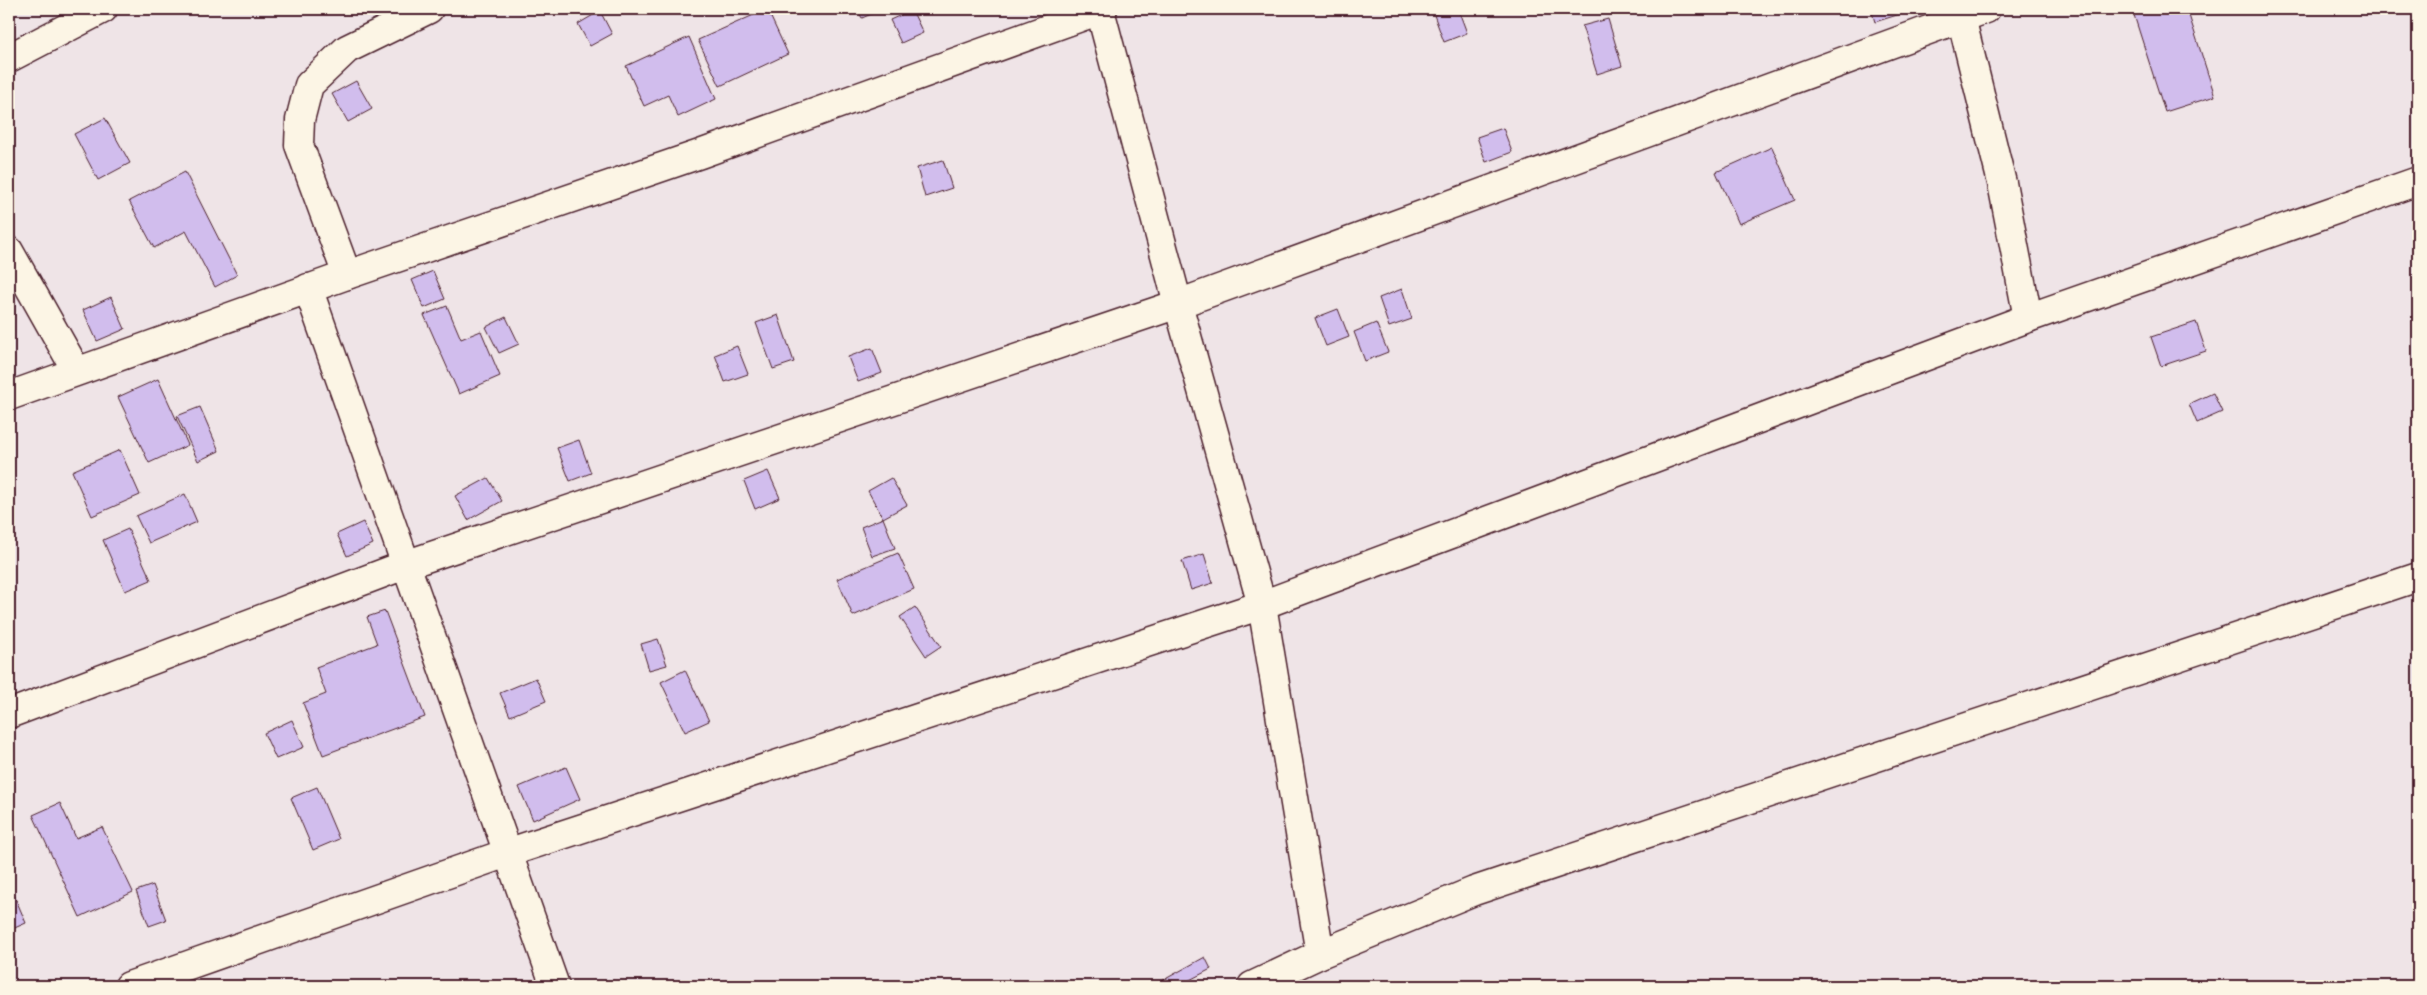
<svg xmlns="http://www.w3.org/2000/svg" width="2427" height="995" viewBox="0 0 2427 995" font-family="'Comic Neue',sans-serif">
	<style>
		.building { fill: #d1bded; stroke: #4a1f2b }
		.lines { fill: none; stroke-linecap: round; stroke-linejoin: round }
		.street-casing { stroke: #4a1f2b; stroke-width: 31 }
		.street { stroke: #fcf5e5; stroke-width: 28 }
	</style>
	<rect width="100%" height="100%" fill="#efe4e7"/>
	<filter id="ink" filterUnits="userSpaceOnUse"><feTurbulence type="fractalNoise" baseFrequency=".02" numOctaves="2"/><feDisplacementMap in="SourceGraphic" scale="10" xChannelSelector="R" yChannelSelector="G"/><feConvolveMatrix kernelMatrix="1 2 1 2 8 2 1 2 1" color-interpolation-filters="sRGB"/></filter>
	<g filter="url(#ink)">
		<!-- building -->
		<g class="building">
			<path d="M767 9 788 54 720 86 698 40Z"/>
			<path d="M857 9H883L862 18Z"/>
			<path d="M1453 9H1458L1467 33 1444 42 1434 15Z"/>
			<path d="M1871 9H1916L1875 22Z"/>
			<path d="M2154 9H2187L2215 96 2165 112 2134 15Z"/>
			<path d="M912 10 923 33 901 43 890 20Z"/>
			<path d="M600 11 612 34 590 46 578 24Z"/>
			<path d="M1608 19 1622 66 1597 74 1582 26Z"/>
			<path d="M689 37 716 99 678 117 668 95 644 106 626 66Z"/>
			<path d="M356 81 372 109 348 122 332 94Z"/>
			<path d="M105 118 130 163 98 180 74 134Z"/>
			<path d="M1503 128 1512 152 1486 162 1477 137Z"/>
			<path d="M1772 147 1795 200 1739 224 1716 172Z"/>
			<path d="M943 160 952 188 925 197 917 168Z"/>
			<path d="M185 172 237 275 215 287 186 231 154 248 129 201Z"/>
			<path d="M433 271 445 299 424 308 412 280Z"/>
			<path d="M1402 289 1412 319 1389 327 1379 298Z"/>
			<path d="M111 297 125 329 97 341 83 310Z"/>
			<path d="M447 306 461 339 481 331 500 376 459 394 424 315Z"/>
			<path d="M1338 309 1349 337 1326 346 1315 318Z"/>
			<path d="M778 315 794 362 773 369 756 323Z"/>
			<path d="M506 317 519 344 499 353 486 327Z"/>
			<path d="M2196 322 2206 351 2161 366 2151 337Z"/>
			<path d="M1376 323 1388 352 1365 361 1354 332Z"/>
			<path d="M737 346 748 374 725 382 715 355Z"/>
			<path d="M872 348 882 373 858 382 848 357Z"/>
			<path d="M158 379 188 445 149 463 118 397Z"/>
			<path d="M2213 393 2222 412 2197 423 2189 404Z"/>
			<path d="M200 407 219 451 198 461 177 416Z"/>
			<path d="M579 440 591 473 570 481 557 448Z"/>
			<path d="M120 450 140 495 92 516 72 471Z"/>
			<path d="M768 471 780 498 755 509 744 481Z"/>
			<path d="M488 478 502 501 468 520 455 496Z"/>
			<path d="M891 478 907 505 883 518 868 491Z"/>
			<path d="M185 494 197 522 149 543 136 516Z"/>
			<path d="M883 518 895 548 872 556 861 527Z"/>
			<path d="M363 522 373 544 347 556 337 534Z"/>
			<path d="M128 529 151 580 125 591 103 540Z"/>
			<path d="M898 553 914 589 853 616 837 579Z"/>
			<path d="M1204 554 1213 583 1191 590 1182 561Z"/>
			<path d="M915 607 941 646 926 656 900 617Z"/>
			<path d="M385 611 425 717 323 755 303 703 326 694 316 667 377 644 367 617Z"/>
			<path d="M658 639 667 665 649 670 641 644Z"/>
			<path d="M685 670 709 721 685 732 661 682Z"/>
			<path d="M536 678 546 701 510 716 500 693Z"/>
			<path d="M292 720 304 747 276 759 264 733Z"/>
			<path d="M566 767 580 799 533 820 519 787Z"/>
			<path d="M317 787 339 839 313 850 291 798Z"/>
			<path d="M60 803 76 838 102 827 133 892 80 917 33 815Z"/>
			<path d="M153 885 166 920 149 926 136 891Z"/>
			<path d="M14 895 26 923 10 930 9 897Z"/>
			<path d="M1205 957 1211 969 1178 986H1162L1160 982Z"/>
		</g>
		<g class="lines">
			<!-- street casing -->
			<g class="street-casing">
				<g id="street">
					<path d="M1959 9 2002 183 2028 318"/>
					<path d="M1100 10 1178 304 1262 605 1320 954"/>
					<path d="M9 58 103 9"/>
					<path d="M9 251 76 370"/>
					<path d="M347 275 299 145 300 120 309 85 347 49 429 9"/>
					<path d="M308 288 555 986"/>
					<path d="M9 396 347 275 700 154 1103 9"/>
					<path d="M9 714 405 565 1178 304 1986 9"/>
					<path d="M129 986 507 853 1262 605 2028 318 2418 181"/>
					<path d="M1252 986 1320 954 1474 891 2418 577"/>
				</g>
			</g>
			<!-- street -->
			<use href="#street" class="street"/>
		</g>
	</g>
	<!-- margin -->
	<rect width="2427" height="995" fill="none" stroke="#fcf5e5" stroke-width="30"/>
	<rect x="15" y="15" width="2397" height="965" fill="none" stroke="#4a1f2b" stroke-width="2" filter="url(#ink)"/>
</svg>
